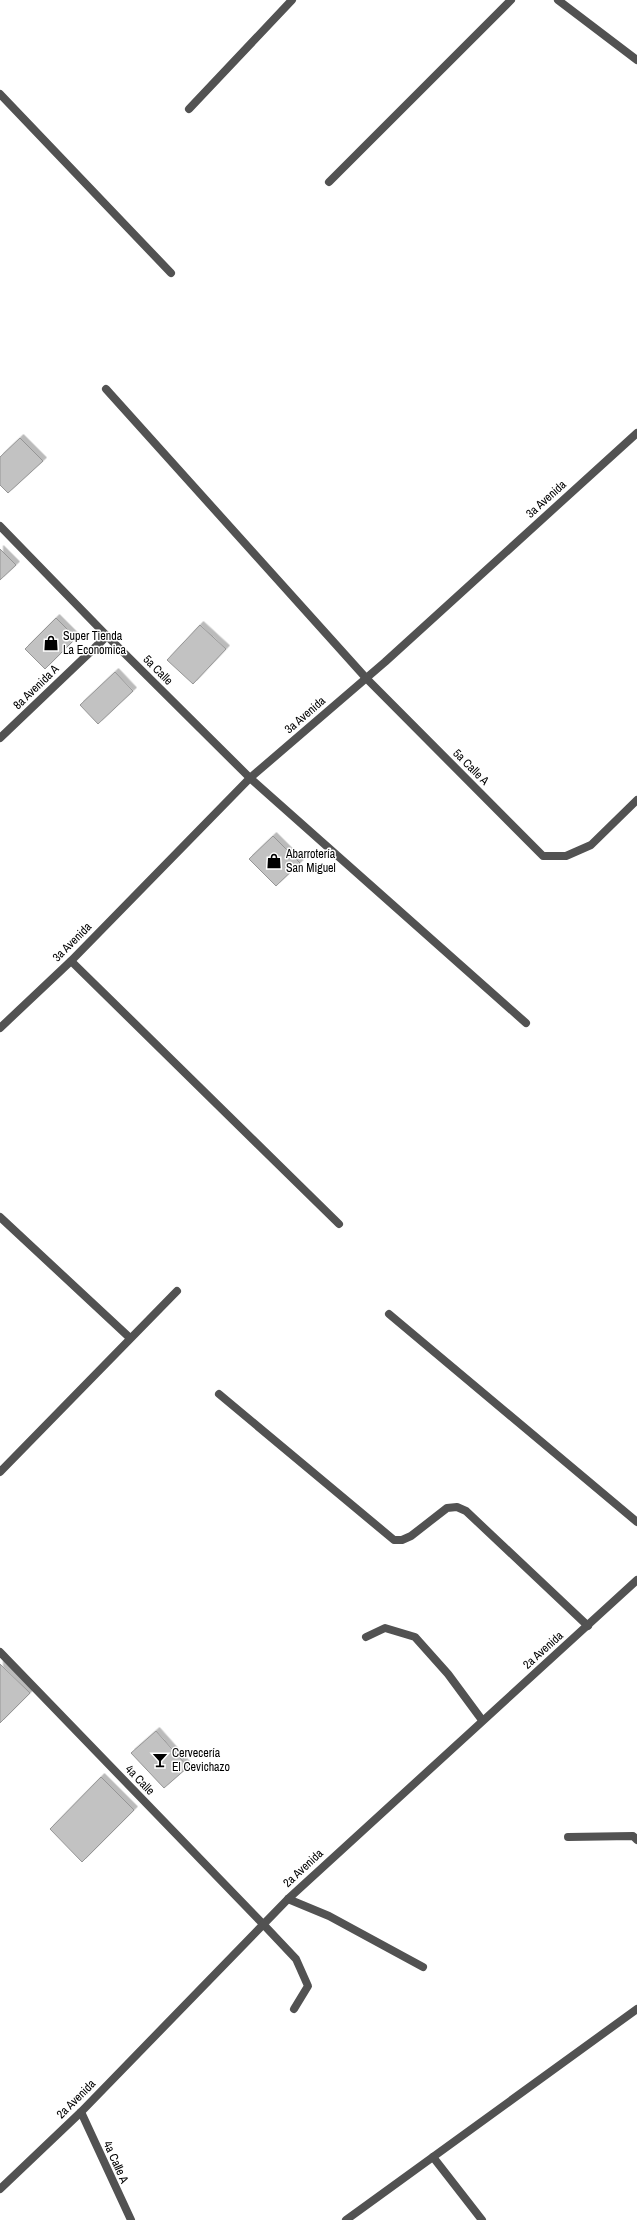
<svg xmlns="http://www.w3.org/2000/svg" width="637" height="2220" viewBox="0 0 637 2220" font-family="'Archivo Narrow',sans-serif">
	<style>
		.building { fill: #c2c2c2; stroke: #969696; filter: url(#shadow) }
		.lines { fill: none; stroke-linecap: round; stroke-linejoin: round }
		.service { stroke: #525252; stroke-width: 8 }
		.minor { stroke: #525252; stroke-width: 8 }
		.tertiary { stroke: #525252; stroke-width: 8 }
		.labels { text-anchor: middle; stroke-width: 3; stroke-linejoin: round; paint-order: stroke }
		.street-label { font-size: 12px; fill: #000; stroke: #fff }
		.poi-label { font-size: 12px; fill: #000; stroke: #fff; text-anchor: start }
	</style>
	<defs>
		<filter id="shadow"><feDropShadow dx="3.5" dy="-3.5" stdDeviation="0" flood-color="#0004"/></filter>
	</defs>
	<rect width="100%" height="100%" fill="#fff"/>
	<!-- building -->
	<g class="building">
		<path d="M20 438 43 461 8 493 0 485V457Z"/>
		<path d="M0 549 16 565 0 580Z"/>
		<path d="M56 618 76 638 45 669 25 649Z"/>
		<path d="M200 625 226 649 193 684 167 660Z"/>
		<path d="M115 672 133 691 98 724 80 705Z"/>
		<path d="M273 836 300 863 276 886 249 859Z"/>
		<path d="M0 1664 30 1693 0 1723Z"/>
		<path d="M156 1731 188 1767 164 1788 131 1753Z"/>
		<path d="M101 1777 134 1810 82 1862 50 1829Z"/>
	</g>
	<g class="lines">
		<!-- service -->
		<g class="service">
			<path d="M329 182 511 0"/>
			<path d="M366 1637 385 1628 415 1637 448 1674 482 1720"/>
			<path d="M568 1837 633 1836 637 1840"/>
			<path d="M288 1899 329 1916 423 1967"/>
			<path d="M263 1924 296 1959 308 1986 294 2009"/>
			<path d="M433 2157 482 2220"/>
			<path d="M346 2220 637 2009"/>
		</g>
		<!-- minor -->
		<g class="minor">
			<path d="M0 94 171 273"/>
			<path d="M189 109 292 0"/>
			<path d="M106 389 366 678 543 856H566L591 845 637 800"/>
			<path d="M0 526 107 636 250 778 526 1023"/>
			<path d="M0 738 107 636"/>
			<path d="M71 961 339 1224"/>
			<path d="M0 1028 71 961 250 778 385 662 637 433"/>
			<path d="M0 1217 130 1338"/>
			<path d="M389 1314 637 1522"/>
			<path d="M219 1394 394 1540H402L411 1536 447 1508 457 1507 466 1511 588 1626"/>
			<path d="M0 1472 177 1291"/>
			<path d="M0 1652 263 1924"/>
			<path d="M81 2112 131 2220"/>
			<path d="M0 2189 81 2112 288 1899 637 1580"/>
		</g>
		<!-- tertiary -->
		<path class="tertiary" d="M558 0 637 60"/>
	</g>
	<!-- icons -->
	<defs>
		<g id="shop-bare" transform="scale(1.2)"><path d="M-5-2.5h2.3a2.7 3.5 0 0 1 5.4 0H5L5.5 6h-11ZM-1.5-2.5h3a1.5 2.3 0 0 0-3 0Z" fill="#000" stroke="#fff" stroke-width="2.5" paint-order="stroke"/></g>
		<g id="bar-bare" transform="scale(1.2)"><path d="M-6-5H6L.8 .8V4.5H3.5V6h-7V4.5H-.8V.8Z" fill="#000" stroke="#fff" stroke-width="2.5" paint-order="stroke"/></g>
	</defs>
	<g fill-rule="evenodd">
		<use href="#shop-bare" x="51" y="643"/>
		<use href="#shop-bare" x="274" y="861"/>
		<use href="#bar-bare" x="160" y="1760"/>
	</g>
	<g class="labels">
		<!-- street labels -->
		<g class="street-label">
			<text transform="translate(546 499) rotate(-42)" y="4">3a Avenida</text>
			<text transform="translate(158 670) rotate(45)" y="4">5a Calle</text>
			<text transform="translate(36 687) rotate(-44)" y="4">8a Avenida A</text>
			<text transform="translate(305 715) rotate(-41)" y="4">3a Avenida</text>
			<text transform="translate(471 767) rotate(45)" y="4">5a Calle A</text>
			<text transform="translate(72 942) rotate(-45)" y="4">3a Avenida</text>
			<text transform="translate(543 1650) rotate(-42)" y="4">2a Avenida</text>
			<text transform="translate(140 1780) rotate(46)" y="4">4a Calle</text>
			<text transform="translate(303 1868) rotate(-43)" y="4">2a Avenida</text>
			<text transform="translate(76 2099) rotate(-45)" y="4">2a Avenida</text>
			<text transform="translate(116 2162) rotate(66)" y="4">4a Calle A</text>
		</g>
		<!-- poi labels -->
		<g class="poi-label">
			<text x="63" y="640">Super Tienda<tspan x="63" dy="14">La Economica</tspan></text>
			<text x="286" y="858">Abarrotería<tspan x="286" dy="14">San Miguel</tspan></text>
			<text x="172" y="1757">Cervecería<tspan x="172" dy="14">El Cevichazo</tspan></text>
		</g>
	</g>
</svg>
